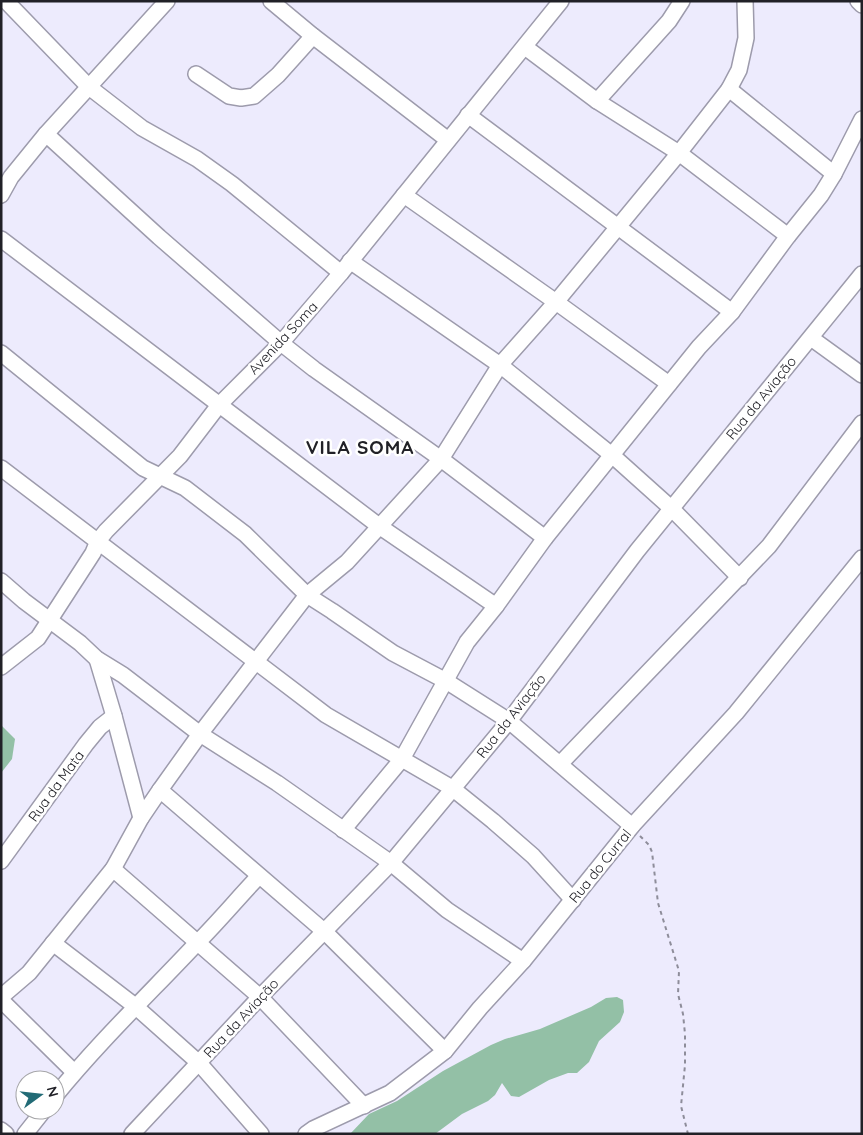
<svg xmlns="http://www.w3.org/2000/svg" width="863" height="1135" viewBox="0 0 863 1135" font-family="Quicksand,sans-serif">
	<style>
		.forest { fill: #93c0a6 }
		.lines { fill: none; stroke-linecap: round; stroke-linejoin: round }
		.minor-casing { stroke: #9d9bac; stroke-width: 18 }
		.path { stroke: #8e8d9a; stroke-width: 2; stroke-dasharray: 4 4; stroke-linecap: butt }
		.minor { stroke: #fff; stroke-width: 15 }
		.labels { text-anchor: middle; stroke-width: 5; stroke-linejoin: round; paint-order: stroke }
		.street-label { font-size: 14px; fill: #212127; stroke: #fff }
		.district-label { font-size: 19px; font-weight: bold; letter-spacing: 1px; fill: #212127; stroke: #fff }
	</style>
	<rect width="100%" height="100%" fill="#edebfd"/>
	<!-- forest -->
	<g class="forest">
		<path d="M1 725 15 739 12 759 1 773Z"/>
		<path d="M617 997 623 1000 624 1012 620 1022 599 1041 589 1062 577 1073H568L549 1080 519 1097 511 1096 502 1083 495 1095 488 1101 462 1114 435 1134H350L369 1114 397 1101 443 1071 491 1045 505 1039 540 1029 591 1007 606 998Z"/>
	</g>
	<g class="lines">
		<!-- minor casing -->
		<g class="minor-casing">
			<g id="minor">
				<path d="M6 1 89 87 142 128 197 159 232 184 341 273"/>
				<path d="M271 1 313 36 448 140"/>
				<path d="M858 1 862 5"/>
				<path d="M525 47 597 101 679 153 788 236"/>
				<path d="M196 74 229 96 241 98 254 96 278 75 313 36"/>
				<path d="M729 89 834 174"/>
				<path d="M597 101 669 21 682 1"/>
				<path d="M468 115 732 312"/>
				<path d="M46 134 159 237 281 343 314 369 441 459 545 538"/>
				<path d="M1 195 11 177 46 134 167 1"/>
				<path d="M404 195 556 302 669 384"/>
				<path d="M1 239 379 526 496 606"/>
				<path d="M350 261 500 365 613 456 671 508 740 578"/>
				<path d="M811 338 862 375"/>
				<path d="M1 353 143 468 185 488 245 534 307 595 332 611 393 653 446 681 509 721 632 826"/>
				<path d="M1 468 326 715 452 788 493 821 533 856 573 900"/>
				<path d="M1 581 24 601 80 643 97 659 123 675 200 734 277 783 391 863 447 910 523 961"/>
				<path d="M97 659 114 716 141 818"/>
				<path d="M1 667 38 638 93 553 98 541 106 531 180 456 219 405 281 343 341 273 561 1"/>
				<path d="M560 764 769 546 862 423"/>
				<path d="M160 790 325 932 445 1051"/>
				<path d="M343 830 402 759 467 642 496 606 545 538 699 347 732 312 788 236 821 195 834 174 862 119"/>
				<path d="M1 861 86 744 100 727 114 716"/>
				<path d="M113 869 260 997 364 1106"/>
				<path d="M53 943 135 1006 199 1063 261 1134"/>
				<path d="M1 997 29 973 113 869 141 818 160 790 200 734 307 595 347 562 441 459 500 365 556 302 679 153 729 89 739 70 746 38 745 1"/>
				<path d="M1 1000 74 1072"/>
				<path d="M55 1096C99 1042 149 994 197 943 218 922 238 898 259 876"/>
				<path d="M1 1130 6 1134"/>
				<path d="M25 1134 44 1110"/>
				<path d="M132 1134 260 997 391 863 509 721 637 551 862 274"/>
				<path d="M306 1134 313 1129 390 1093 445 1051 480 1008 523 961 632 826 736 713 862 558"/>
			</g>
		</g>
		<!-- path -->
		<path class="path" d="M640 836 649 845 652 852 658 903 679 971 678 994 683 1014 685 1034V1065L681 1106 688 1134"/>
		<!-- minor -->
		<use href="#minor" class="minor"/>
	</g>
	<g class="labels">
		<!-- street labels -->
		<g class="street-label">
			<text transform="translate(283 338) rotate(-47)" y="5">Avenida Soma</text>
			<text transform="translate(761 398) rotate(-51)" y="5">Rua da Aviação</text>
			<text transform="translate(511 716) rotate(-52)" y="5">Rua da Aviação</text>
			<text transform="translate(56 786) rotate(-54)" y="5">Rua da Mata</text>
			<text transform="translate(600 866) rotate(-51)" y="5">Rua do Curral</text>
			<text transform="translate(241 1018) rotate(-47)" y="5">Rua da Aviação</text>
		</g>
		<!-- district labels -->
		<g class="district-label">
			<text x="360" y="454">VILA SOMA</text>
		</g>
	</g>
	<!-- border -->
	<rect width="863" height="1135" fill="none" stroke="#212127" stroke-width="5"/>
	<!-- north arrow -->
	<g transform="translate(40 1095) rotate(75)"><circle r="24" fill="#ffffff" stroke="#a6a6a9"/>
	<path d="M0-4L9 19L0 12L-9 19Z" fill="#226b76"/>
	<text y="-8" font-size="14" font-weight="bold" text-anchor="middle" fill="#212127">N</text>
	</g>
</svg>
